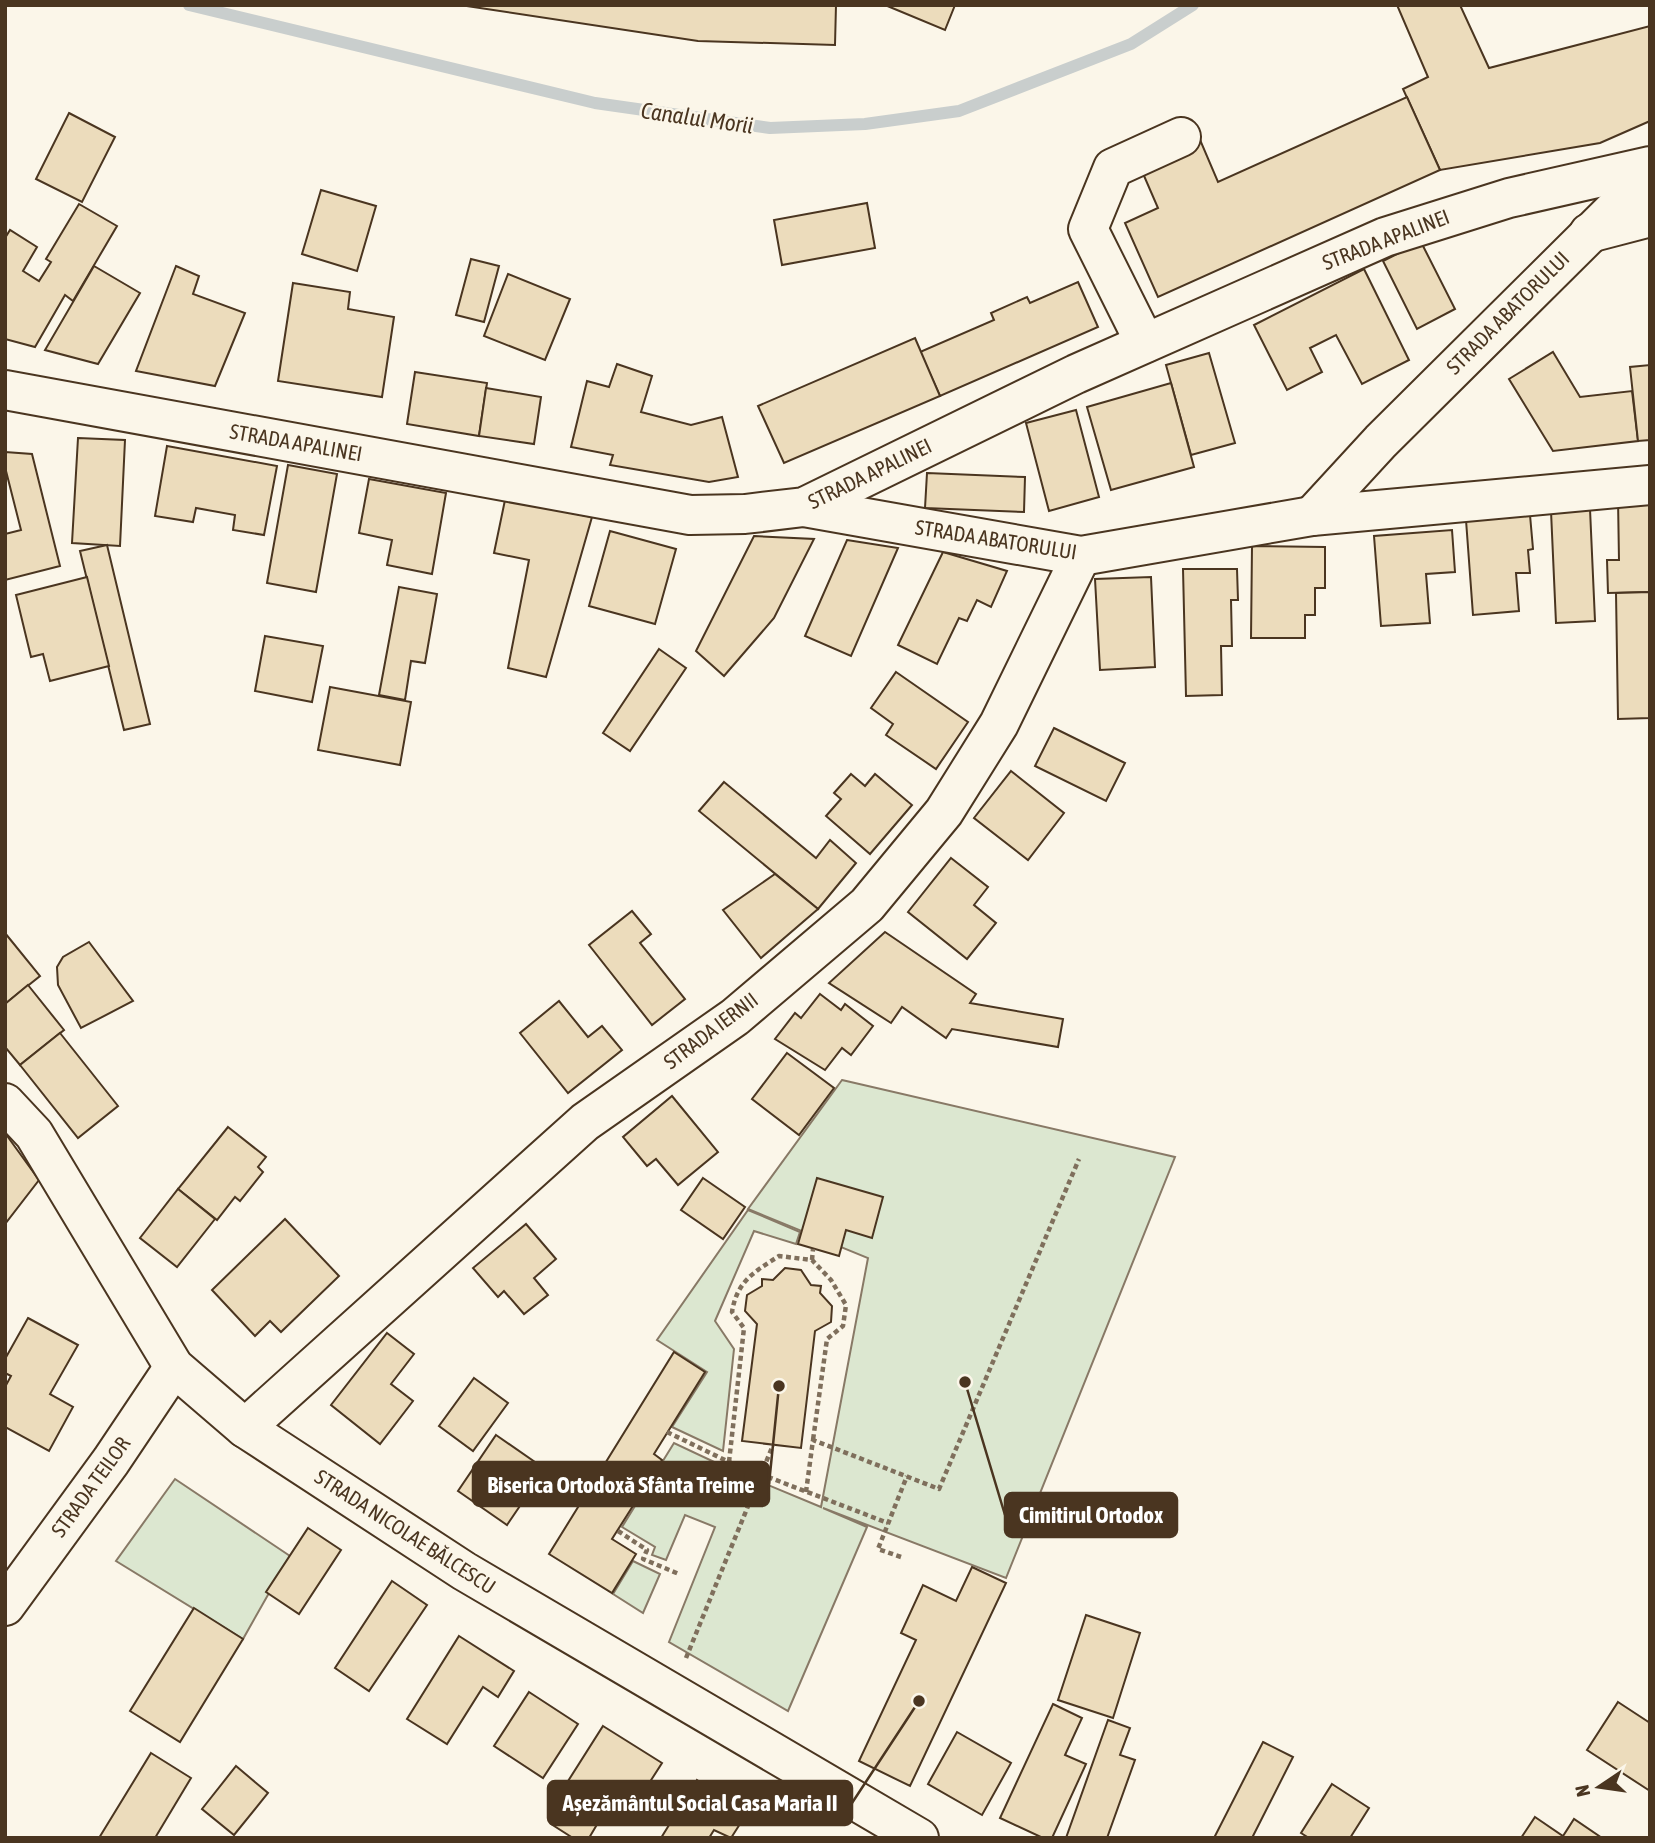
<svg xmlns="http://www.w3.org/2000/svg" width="1655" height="1843" viewBox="0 0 1655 1843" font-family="'Asap Condensed',sans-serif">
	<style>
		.green { fill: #dce7d0; stroke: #887966; stroke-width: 2 }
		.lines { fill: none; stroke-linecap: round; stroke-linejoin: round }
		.stream { stroke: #c9cecd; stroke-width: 12 }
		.building { fill: #ecdcbc; stroke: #4a3520; stroke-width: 2 }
		.minor-casing { stroke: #4a3520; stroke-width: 42 }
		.path { stroke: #7f6f5c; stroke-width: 4.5; stroke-dasharray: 5 3.5; stroke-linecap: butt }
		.minor { stroke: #fbf6e9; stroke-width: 38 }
		.labels { text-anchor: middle; stroke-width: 5; stroke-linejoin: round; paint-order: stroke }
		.street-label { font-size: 21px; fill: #4a3520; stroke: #fbf6e9 }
		.water-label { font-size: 23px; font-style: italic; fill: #4a3520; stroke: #fbf6e9 }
		.leader { fill: none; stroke: #4a3520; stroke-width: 2.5 }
		.callout-dot { fill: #4a3520; stroke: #fbf6e9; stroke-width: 2.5 }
		.callout { fill: #4a3520; stroke: #4a3520; stroke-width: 2.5 }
		.callout-label { font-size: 23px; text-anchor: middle; font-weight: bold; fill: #fff }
	</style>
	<rect width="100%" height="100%" fill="#fbf6e9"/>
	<!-- green -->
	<g class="green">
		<path d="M842 1080 1175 1157 1006 1578 823 1508 867 1527 788 1711 669 1642 715 1527 685 1515 666 1560 652 1555 655 1547 622 1527 674 1443 727 1468 821 1507 868 1258 748 1209Z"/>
		<path d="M748 1210 800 1232 796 1244 754 1231 715 1321 734 1349 723 1451 672 1427 707 1372 657 1340Z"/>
		<path d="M175 1479 290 1556 243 1639 116 1561Z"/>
		<path d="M633 1561 660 1574 643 1613 613 1594Z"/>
	</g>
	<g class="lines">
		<!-- stream -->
		<path class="stream" d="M189 5 595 103 770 128 865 124 959 111 1131 44 1193 5"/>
	</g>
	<!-- building -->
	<g class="building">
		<path d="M460 5H836L835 45 698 41Z"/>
		<path d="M885 5H955L945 30Z"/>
		<path d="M1397 5H1460L1489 68 1650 26V121L1600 143 1440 170 1403 89 1428 77Z"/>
		<path d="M1407 97 1440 170 1158 297 1125 223 1158 208 1138 162 1198 135 1218 182Z"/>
		<path d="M69 113 115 137 82 202 36 179Z"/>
		<path d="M321 190 376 206 357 271 302 254Z"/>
		<path d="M867 203 875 248 782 265 774 220Z"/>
		<path d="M79 204 117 226 73 301 65 295 35 347 5 339V238L10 230 37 247 23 271 39 281 51 262 46 259Z"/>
		<path d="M1421 242 1455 309 1417 329 1383 261Z"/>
		<path d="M471 259 499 266 484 322 456 315Z"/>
		<path d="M94 266 140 293 98 364 45 350Z"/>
		<path d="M176 266 199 276 193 294 245 313 215 386 136 371Z"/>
		<path d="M1364 269 1409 360 1362 384 1336 335 1310 348 1322 372 1287 390 1254 325Z"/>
		<path d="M508 274 570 299 545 360 484 336Z"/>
		<path d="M1078 282 1098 327 940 396 920 352 994 320 991 313 1027 297 1030 303Z"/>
		<path d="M293 283 350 292 348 309 394 317 382 397 278 381Z"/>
		<path d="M915 338 940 396 784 463 758 406Z"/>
		<path d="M1553 352 1580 397 1632 391 1638 441 1553 451 1509 379Z"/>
		<path d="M1209 353 1235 443 1191 455 1166 365Z"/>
		<path d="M617 364 652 376 641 412 691 425 722 417 738 477 709 482 610 465 613 455 571 447 587 381 609 387Z"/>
		<path d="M1650 365V440L1638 441 1630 367Z"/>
		<path d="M415 372 487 383 479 436 407 424Z"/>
		<path d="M1171 383 1194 467 1111 490 1087 407Z"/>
		<path d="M486 388 541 397 534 444 479 436Z"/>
		<path d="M1076 410 1099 497 1049 511 1026 423Z"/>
		<path d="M78 438 125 440 120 546 72 543Z"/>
		<path d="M167 446 277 466 264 535 233 530 235 515 196 508 193 522 155 516Z"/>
		<path d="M5 452 32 454 60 566 5 580V534L21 530 5 467Z"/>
		<path d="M288 465 337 474 316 592 267 583Z"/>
		<path d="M927 473 1025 477 1024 512 925 508Z"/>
		<path d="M369 479 446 493 432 574 387 565 392 540 359 533Z"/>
		<path d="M1650 498V592L1608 593 1607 560H1619L1618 499Z"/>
		<path d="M505 500 592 517 546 677 508 668 529 560 494 553Z"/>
		<path d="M1590 509 1595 621 1556 623 1551 511Z"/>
		<path d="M1530 515 1533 549 1528 550 1530 573H1516L1519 611 1473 615 1466 520Z"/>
		<path d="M1452 530 1455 572 1426 574 1430 623 1381 626 1374 536Z"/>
		<path d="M610 531 676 549 655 624 589 606Z"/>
		<path d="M754 536 814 539 774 618 724 676 696 651Z"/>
		<path d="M847 540 898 548 851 656 805 636Z"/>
		<path d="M107 545 150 724 124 730 80 551Z"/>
		<path d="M1252 546 1325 547V588H1315V615H1305V638H1251Z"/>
		<path d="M943 552 1007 571 991 607 977 600 967 621 959 618 937 664 898 645Z"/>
		<path d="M1183 569H1237L1238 600H1231L1232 646H1221L1222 695 1186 696Z"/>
		<path d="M87 577 109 666 50 681 43 654 31 657 16 595Z"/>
		<path d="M1151 577 1155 667 1100 670 1095 579Z"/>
		<path d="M399 587 437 594 425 663 411 661 405 700 379 695Z"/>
		<path d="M1650 592V718L1618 719 1616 593Z"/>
		<path d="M265 636 323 646 312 702 255 691Z"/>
		<path d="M659 649 686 668 630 751 603 733Z"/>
		<path d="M896 672 968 722 936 769 886 735 893 724 871 708Z"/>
		<path d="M330 687 411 702 400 765 318 750Z"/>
		<path d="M1054 728 1125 763 1106 801 1035 766Z"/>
		<path d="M1011 771 1064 813 1028 860 974 818Z"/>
		<path d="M851 774 865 786 875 774 912 805 870 854 826 816 841 799 834 793Z"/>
		<path d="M724 782 816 858 830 840 856 863 818 909 699 811Z"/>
		<path d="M951 858 988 887 974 905 996 923 967 959 908 912Z"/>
		<path d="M775 874 818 909 761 958 723 910Z"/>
		<path d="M632 911 651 934 640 943 685 999 652 1025 589 945Z"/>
		<path d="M885 932 976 994 970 1003 1063 1019 1058 1047 952 1029 946 1038 902 1007 891 1023 829 983Z"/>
		<path d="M5 933 40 976 5 1004Z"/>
		<path d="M89 942 133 1001 81 1028 58 985 57 967 63 957Z"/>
		<path d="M28 985 64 1030 20 1065 5 1047V1004Z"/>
		<path d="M820 994 841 1010 845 1004 873 1026 851 1055 842 1048 825 1070 775 1039 795 1013 801 1018Z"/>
		<path d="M559 1001 588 1037 602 1026 622 1050 568 1093 520 1033Z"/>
		<path d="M60 1033 118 1106 78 1138 20 1065Z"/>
		<path d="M787 1053 834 1088 799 1135 752 1099Z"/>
		<path d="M672 1096 718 1152 678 1185 656 1159 647 1166 623 1137Z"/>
		<path d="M228 1127 266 1157 258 1167 263 1172 240 1201 235 1197 217 1220 178 1189Z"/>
		<path d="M5 1133 39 1180 5 1224Z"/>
		<path d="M703 1178 745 1207 723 1239 681 1210Z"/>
		<path d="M817 1178 883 1197 872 1238 846 1230 839 1256 798 1244Z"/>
		<path d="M178 1189 215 1219 177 1267 140 1238Z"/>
		<path d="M285 1219 339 1276 281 1332 270 1321 255 1336 212 1290Z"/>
		<path d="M526 1224 556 1259 534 1278 548 1295 524 1314 504 1291 498 1297 473 1268Z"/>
		<path d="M785 1268 801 1270 811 1285 821 1286 820 1293 832 1306 831 1322 815 1331 801 1448 742 1441 757 1324 745 1311 747 1295 762 1286V1279L773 1280Z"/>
		<path d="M28 1318 78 1345 50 1394 73 1407 49 1451 5 1427V1387L11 1376 5 1373V1359Z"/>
		<path d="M387 1333 414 1354 391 1384 413 1401 380 1444 331 1405Z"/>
		<path d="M674 1352 705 1372 654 1454 662 1460 612 1539 636 1554 612 1593 549 1554Z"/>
		<path d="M474 1378 508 1403 473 1451 439 1426Z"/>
		<path d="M496 1435 545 1469 507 1525 458 1491Z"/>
		<path d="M308 1528 341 1550 299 1614 266 1592Z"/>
		<path d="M972 1567 1006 1583 910 1786 859 1761 916 1640 901 1633 923 1585 956 1601Z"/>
		<path d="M392 1581 427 1605 369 1691 335 1668Z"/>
		<path d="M194 1608 243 1639 180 1742 130 1711Z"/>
		<path d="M1086 1615 1140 1633 1113 1718 1058 1700Z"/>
		<path d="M459 1636 514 1671 498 1697 483 1687 447 1744 407 1719Z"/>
		<path d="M529 1692 578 1724 543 1778 494 1746Z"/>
		<path d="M1618 1702 1650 1723V1791L1587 1750Z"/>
		<path d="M1053 1704 1082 1718 1065 1755 1086 1764 1052 1838H1043L1000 1818Z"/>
		<path d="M1108 1720 1130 1728 1120 1755 1135 1760 1107 1838H1066Z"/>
		<path d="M603 1726 662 1763 623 1824 605 1811 589 1838H573L551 1824 570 1794 563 1789Z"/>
		<path d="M957 1732 1011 1763 982 1815 928 1784Z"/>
		<path d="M1263 1742 1293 1757 1252 1838H1214Z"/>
		<path d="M151 1753 191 1778 155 1838H99Z"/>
		<path d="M236 1766 268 1793 234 1835 202 1809Z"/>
		<path d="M697 1780 747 1813 731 1838 714 1830 709 1838H661Z"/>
		<path d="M1332 1784 1369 1808 1350 1838H1309L1301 1833Z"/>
		<path d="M1535 1817 1563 1836 1574 1819 1602 1838H1521Z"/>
	</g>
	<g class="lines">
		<!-- minor casing -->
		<g class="minor-casing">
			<g id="minor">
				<path d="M1589 233 1650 217"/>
				<path d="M1145 343 1088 229 1113 168 1181 137"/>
				<path d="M5 390 690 515 745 514 804 507 1076 374 1385 237 1509 198 1650 166"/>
				<path d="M804 507 1081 556 1312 516 1650 485"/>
				<path d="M1312 516 1381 441 1650 174"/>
				<path d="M5 1103 34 1134 174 1367 245 1428 464 1571 919 1838"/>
				<path d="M245 1428 585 1122 735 1017 867 905 944 812 999 724 1081 556"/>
				<path d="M5 1606 111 1461 174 1367"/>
			</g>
		</g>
		<!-- path -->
		<g class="path">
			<path d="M812 1260 813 1249"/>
			<path d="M667 1432 729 1462 888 1523"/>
			<path d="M729 1462 744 1328 732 1312C737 1281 754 1272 779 1256L812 1260 831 1280 846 1305 843 1326 827 1339 813 1440"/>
			<path d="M806 1492 813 1440 939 1489 1079 1159"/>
			<path d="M618 1531 647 1550 643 1559 679 1574"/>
			<path d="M901 1557 878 1549 907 1476"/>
			<path d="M686 1658 773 1445"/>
		</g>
		<!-- minor -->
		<use href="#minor" class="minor"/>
	</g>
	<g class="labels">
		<!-- street labels -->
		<g class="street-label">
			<text transform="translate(1386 240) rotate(-21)" y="7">STRADA APALINEI</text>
			<text transform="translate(1508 313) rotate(-45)" y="7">STRADA ABATORULUI</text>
			<text transform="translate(296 443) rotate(10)" y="7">STRADA APALINEI</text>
			<text transform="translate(870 474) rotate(-26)" y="7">STRADA APALINEI</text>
			<text transform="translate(996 540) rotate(9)" y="7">STRADA ABATORULUI</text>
			<text transform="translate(711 1031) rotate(-37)" y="7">STRADA IERNII</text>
			<text transform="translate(91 1487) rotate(-54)" y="7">STRADA TEILOR</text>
			<text transform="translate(405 1532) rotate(33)" y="7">STRADA NICOLAE BĂLCESCU</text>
		</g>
		<!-- water labels -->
		<g class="water-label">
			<text transform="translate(697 118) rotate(8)" y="8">Canalul Morii</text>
		</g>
	</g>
	<!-- callouts -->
	<path class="leader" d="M779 1386L769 1484M965 1382L1005 1515M919 1701L852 1803"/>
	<g class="callout-dot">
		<circle cx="779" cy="1386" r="7"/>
		<circle cx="965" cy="1382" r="7"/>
		<circle cx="919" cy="1701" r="7"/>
	</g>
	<g class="callout">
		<rect x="473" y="1462" width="296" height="44" rx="7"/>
		<rect x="1005" y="1493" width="172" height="44" rx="7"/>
		<rect x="548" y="1781" width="304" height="44" rx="7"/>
	</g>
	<g class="callout-label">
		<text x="621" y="1493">Biserica Ortodoxă Sfânta Treime</text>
		<text x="1091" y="1523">Cimitirul Ortodox</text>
		<text x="700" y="1811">Așezământul Social Casa Maria II</text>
	</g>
	<!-- border -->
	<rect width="1655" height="1843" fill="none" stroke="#4a3520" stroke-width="14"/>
	<!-- north arrow -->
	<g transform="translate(1599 1787) rotate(257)" stroke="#fbf6e9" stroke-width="5" paint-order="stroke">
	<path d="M0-5L12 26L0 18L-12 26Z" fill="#4a3520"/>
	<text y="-10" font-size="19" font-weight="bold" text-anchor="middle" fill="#4a3520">N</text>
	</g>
</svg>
